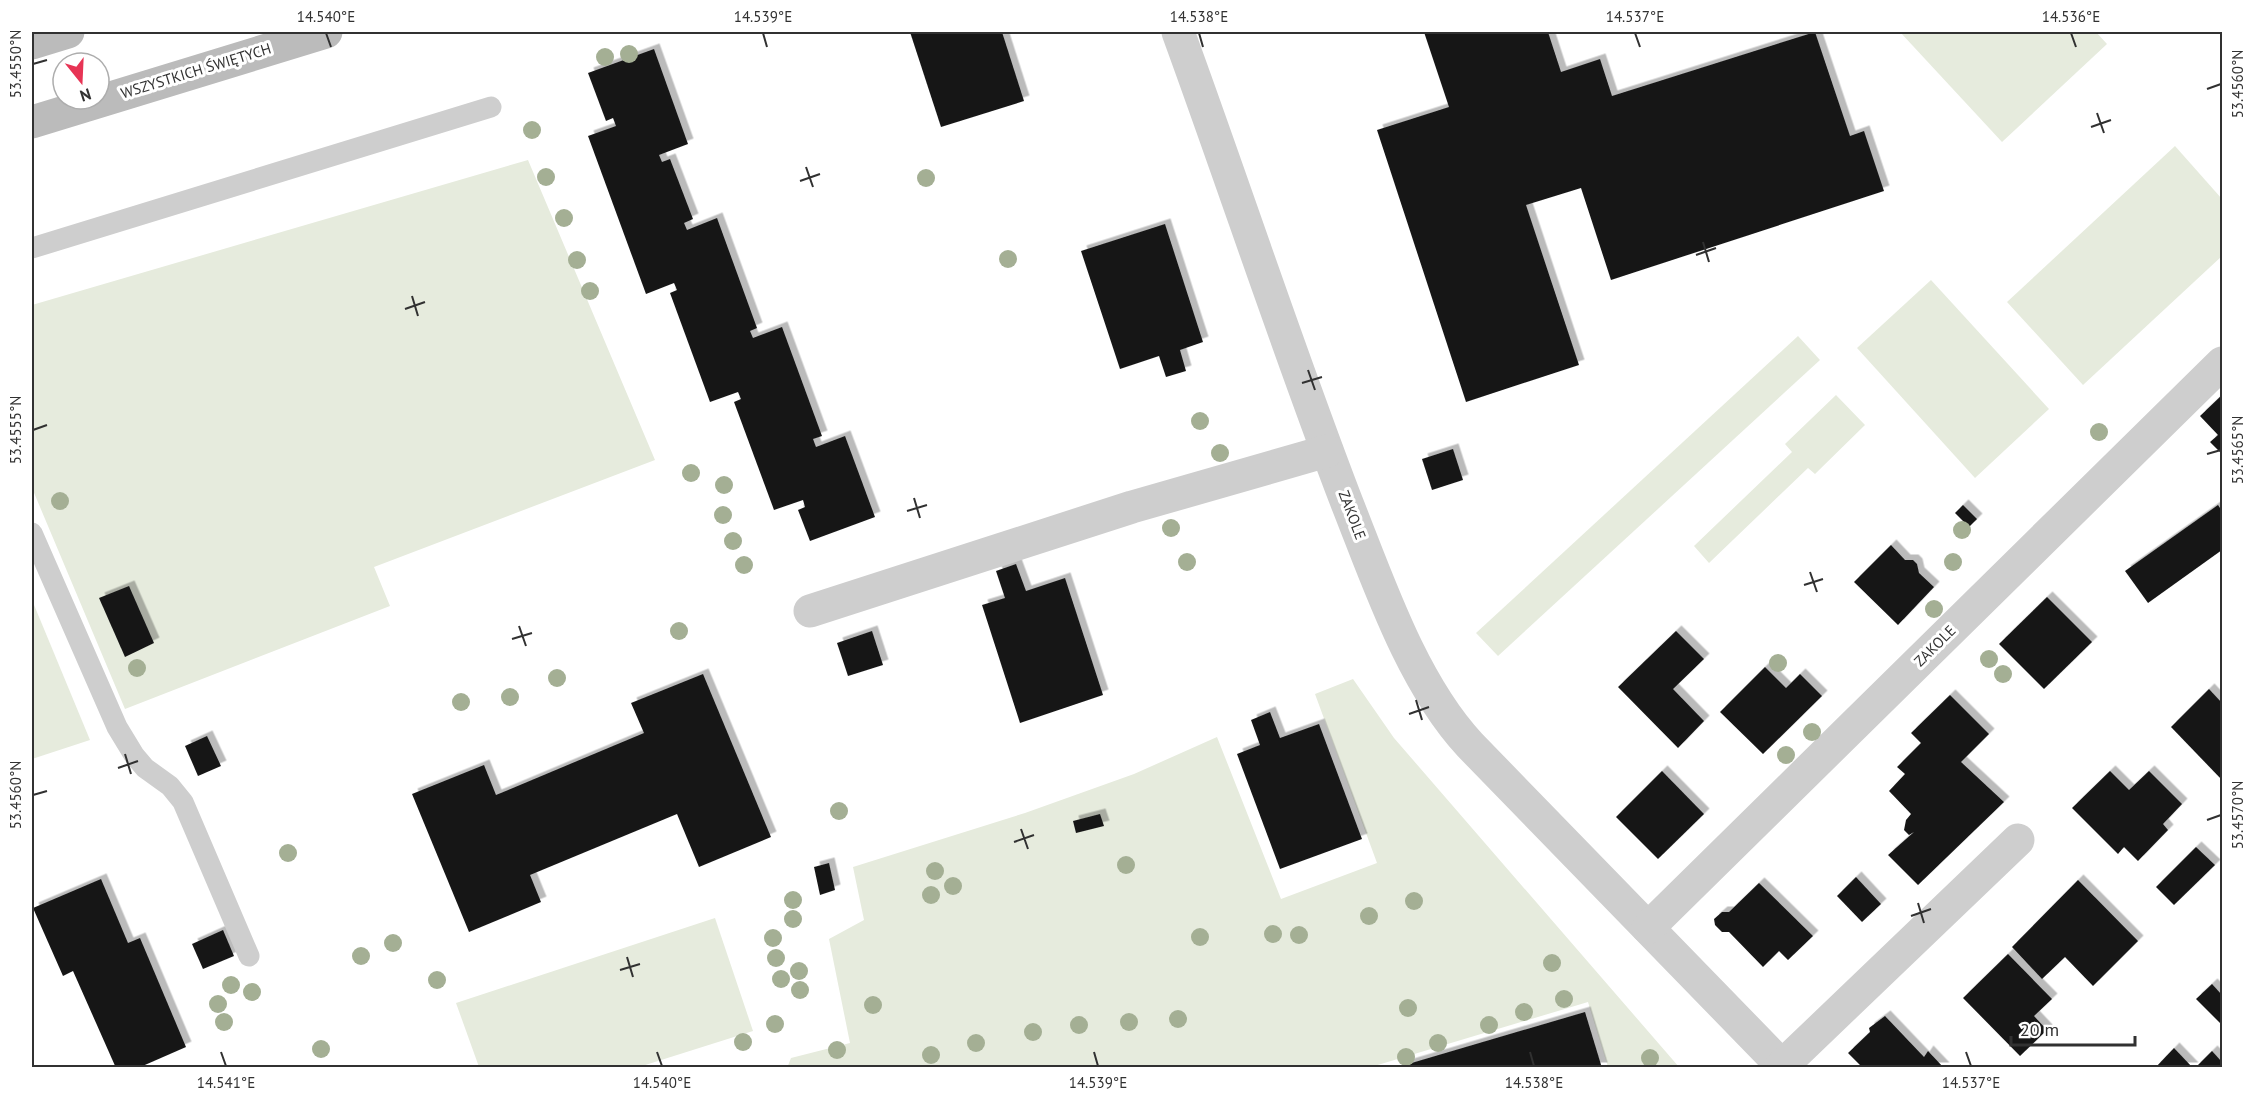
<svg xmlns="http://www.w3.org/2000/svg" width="2254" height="1099" viewBox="0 0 2254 1099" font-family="'PT Sans',sans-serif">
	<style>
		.green { fill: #e6ebdd }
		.building { fill: #181818; filter: url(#shadow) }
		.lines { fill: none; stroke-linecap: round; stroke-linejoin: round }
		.lane { stroke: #cecece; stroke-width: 21 }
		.street { stroke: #cecece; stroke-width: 33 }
		.secondary { stroke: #bbb; stroke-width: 33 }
		.tree { fill: #a4af94 }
		.ticks { fill: none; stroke: #313131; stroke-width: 2 }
		.labels { text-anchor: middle; stroke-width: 6; stroke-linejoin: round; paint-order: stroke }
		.street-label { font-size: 15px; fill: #313131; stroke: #fff }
		.neatline { fill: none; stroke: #313131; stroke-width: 2 }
		.ticks-label { font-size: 15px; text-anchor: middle; fill: #313131 }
	</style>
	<defs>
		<filter id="shadow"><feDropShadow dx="5.5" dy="-5.5" stdDeviation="0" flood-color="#0004"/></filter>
	</defs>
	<rect width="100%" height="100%" fill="#fff"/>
	<!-- green -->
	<g class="green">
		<path d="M1900 32H2096L2107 44 2002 142Z"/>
		<path d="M2175 146 2222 199V256L2083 385 2007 302Z"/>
		<path d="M528 160 655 460 374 567 390 606 125 709 32 488V305Z"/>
		<path d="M1931 280 2049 409 1975 478 1857 348Z"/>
		<path d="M1798 336 1820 360 1498 656 1476 633Z"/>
		<path d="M1836 395 1865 425 1815 474 1808 468 1709 563 1694 546 1792 452 1785 444Z"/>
		<path d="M32 600 90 740 32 759Z"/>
		<path d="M1353 679 1394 738 1679 1067H1608L1588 1002 1371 1067 787 1068 791 1058 850 1043 829 939 864 920 853 867 1025 813 1134 774 1217 737 1281 899 1377 863 1315 694Z"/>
		<path d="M715 918 753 1031 639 1067H479L456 1003Z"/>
	</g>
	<!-- building -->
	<g class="building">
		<path d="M910 32H1002L1024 101 941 127Z"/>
		<path d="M1424 32H1548L1561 72 1600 59 1612 96 1815 32 1850 136 1864 131 1884 191 1611 280 1581 188 1526 205 1579 365 1466 402 1377 130 1449 107Z"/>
		<path d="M654 49 688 144 659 155 662 162 670 159 693 219 684 223 687 230 717 218 757 328 750 331 753 338 782 327 822 436 813 439 816 447 845 436 875 517 810 541 798 510 805 507 803 500 774 510 734 402 741 399 738 392 710 402 670 293 677 290 674 283 646 294 588 136 616 126 613 118 606 121 588 73Z"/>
		<path d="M1165 224 1203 342 1180 350 1186 371 1166 377 1159 356 1120 369 1081 251Z"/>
		<path d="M2222 395V454L2210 442 2218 435 2200 416Z"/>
		<path d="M1453 449 1463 480 1432 490 1422 459Z"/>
		<path d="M1963 505 1977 519 1969 527 1955 513Z"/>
		<path d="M2218 505 2222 511V550L2148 603 2125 571Z"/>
		<path d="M1891 545 1905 560H1913L1917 564 1919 573 1934 587 1898 625 1854 582Z"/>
		<path d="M1016 564 1026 591 1065 578 1103 695 1020 723 982 605 1005 598 996 571Z"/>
		<path d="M129 586 154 643 125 657 99 598Z"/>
		<path d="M2047 597 2092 642 2044 689 1999 644Z"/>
		<path d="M872 631 883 665 848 676 837 643Z"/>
		<path d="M1676 631 1704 659 1673 689 1704 721 1678 748 1618 687Z"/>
		<path d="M1765 667 1786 688 1800 674 1822 696 1763 754 1720 712Z"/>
		<path d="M703 674 771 837 699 867 677 814 530 875 541 902 469 932 412 794 484 765 496 795 644 733 631 703Z"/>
		<path d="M2209 689 2222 703V780L2171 727Z"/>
		<path d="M1950 695 1989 734 1961 762 2004 802 1918 885 1888 855 1914 832 1909 835 1904 830 1906 820 1911 814 1889 791 1905 774 1897 767 1921 743 1911 733Z"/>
		<path d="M1270 712 1280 738 1319 724 1362 839 1280 869 1237 754 1260 745 1251 720Z"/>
		<path d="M207 736 221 766 198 776 185 746Z"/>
		<path d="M1662 771 1704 814 1658 859 1616 817Z"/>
		<path d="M2110 771 2129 790 2149 771 2182 804 2163 824 2168 830 2138 861 2124 847 2118 854 2072 808Z"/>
		<path d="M1100 814 1104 826 1076 833 1073 821Z"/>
		<path d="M2196 847 2215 865 2174 905 2156 887Z"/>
		<path d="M829 863 835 890 820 895 814 867Z"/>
		<path d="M1856 877 1881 904 1862 922 1837 896Z"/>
		<path d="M101 879 128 943 140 938 186 1047 138 1068H116L73 971 63 976 33 908Z"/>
		<path d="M2078 880 2138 941 2093 986 2065 957 2042 979 2012 947Z"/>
		<path d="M1759 883 1813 936 1788 960 1779 951 1763 967 1729 932H1722L1715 925 1714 919 1722 912H1729Z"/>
		<path d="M223 930 234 956 203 969 192 944Z"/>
		<path d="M2008 954 2052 999 2034 1016 2047 1030 2020 1056 1963 998Z"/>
		<path d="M2212 984 2222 995V1025L2196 999Z"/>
		<path d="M1585 1012 1602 1068H1398V1067Z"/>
		<path d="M1885 1016 1924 1057 1928 1051 1944 1068H1863L1848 1053 1870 1032 1869 1028Z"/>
		<path d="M2174 1048 2193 1068H2155Z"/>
		<path d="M2212 1051 2222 1062V1068H2195Z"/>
	</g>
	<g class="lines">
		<!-- lane -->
		<g class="lane">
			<path d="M32 248 491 107"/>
			<path d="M32 533 117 727 134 755 145 768 170 786 183 802 249 956"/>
		</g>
		<!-- street -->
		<g class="street">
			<path d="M1178 32C1235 188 1287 347 1347 503 1378 581 1412 683 1470 745L1784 1068"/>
			<path d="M810 611 1132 507 1327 451"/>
			<path d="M1648 928 2222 363"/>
			<path d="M1780 1068 2018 840"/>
		</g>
		<!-- secondary -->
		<g class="secondary">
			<path d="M32 43 68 32"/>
			<path d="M32 122 326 32"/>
		</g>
	</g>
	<!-- trees -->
	<g class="tree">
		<circle cx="629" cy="54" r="9"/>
		<circle cx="605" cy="57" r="9"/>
		<circle cx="532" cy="130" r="9"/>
		<circle cx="546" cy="177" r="9"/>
		<circle cx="926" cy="178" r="9"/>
		<circle cx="564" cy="218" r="9"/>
		<circle cx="1008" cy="259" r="9"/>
		<circle cx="577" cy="260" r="9"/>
		<circle cx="590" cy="291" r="9"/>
		<circle cx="1200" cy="421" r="9"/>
		<circle cx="2099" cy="432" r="9"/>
		<circle cx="1220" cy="453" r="9"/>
		<circle cx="691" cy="473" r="9"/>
		<circle cx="724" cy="485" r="9"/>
		<circle cx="60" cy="501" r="9"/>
		<circle cx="723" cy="515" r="9"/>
		<circle cx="1171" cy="528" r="9"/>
		<circle cx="1962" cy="530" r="9"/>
		<circle cx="733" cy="541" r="9"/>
		<circle cx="1187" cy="562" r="9"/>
		<circle cx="1953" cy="562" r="9"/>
		<circle cx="744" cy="565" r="9"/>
		<circle cx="1934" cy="609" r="9"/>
		<circle cx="679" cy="631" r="9"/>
		<circle cx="1989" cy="659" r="9"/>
		<circle cx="1778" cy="663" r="9"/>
		<circle cx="137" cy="668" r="9"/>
		<circle cx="2003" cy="674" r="9"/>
		<circle cx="557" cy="678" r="9"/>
		<circle cx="510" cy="697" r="9"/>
		<circle cx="461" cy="702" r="9"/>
		<circle cx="1812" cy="732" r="9"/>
		<circle cx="1786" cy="755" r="9"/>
		<circle cx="839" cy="811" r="9"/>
		<circle cx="288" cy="853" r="9"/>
		<circle cx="1126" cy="865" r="9"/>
		<circle cx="935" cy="871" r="9"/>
		<circle cx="953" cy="886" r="9"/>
		<circle cx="931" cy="895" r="9"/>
		<circle cx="793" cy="900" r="9"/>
		<circle cx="1414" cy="901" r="9"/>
		<circle cx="1369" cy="916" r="9"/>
		<circle cx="793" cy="919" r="9"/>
		<circle cx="1273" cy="934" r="9"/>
		<circle cx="1299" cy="935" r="9"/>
		<circle cx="1200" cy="937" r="9"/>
		<circle cx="773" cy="938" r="9"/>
		<circle cx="393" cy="943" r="9"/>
		<circle cx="361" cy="956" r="9"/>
		<circle cx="776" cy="958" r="9"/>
		<circle cx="1552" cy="963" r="9"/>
		<circle cx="799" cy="971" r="9"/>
		<circle cx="781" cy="979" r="9"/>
		<circle cx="437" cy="980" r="9"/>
		<circle cx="231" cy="985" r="9"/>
		<circle cx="800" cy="990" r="9"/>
		<circle cx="252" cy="992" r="9"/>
		<circle cx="1564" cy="999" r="9"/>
		<circle cx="218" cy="1004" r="9"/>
		<circle cx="873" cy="1005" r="9"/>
		<circle cx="1408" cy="1008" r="9"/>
		<circle cx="1524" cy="1012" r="9"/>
		<circle cx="1178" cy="1019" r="9"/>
		<circle cx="224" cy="1022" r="9"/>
		<circle cx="1129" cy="1022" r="9"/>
		<circle cx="775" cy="1024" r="9"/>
		<circle cx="1079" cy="1025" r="9"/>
		<circle cx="1489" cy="1025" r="9"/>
		<circle cx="1033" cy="1032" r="9"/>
		<circle cx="743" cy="1042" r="9"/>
		<circle cx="976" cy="1043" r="9"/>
		<circle cx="1438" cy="1043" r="9"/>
		<circle cx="321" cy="1049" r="9"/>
		<circle cx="837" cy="1050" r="9"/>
		<circle cx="931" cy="1055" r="9"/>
		<circle cx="1406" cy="1057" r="9"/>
		<circle cx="1650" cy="1058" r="9"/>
	</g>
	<!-- ticks -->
	<path class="ticks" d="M326 33 331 47M763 33 767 47M1199 33 1203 47M1635 33 1640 47M2071 33 2076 47M33 64 47 60M2207 89 2221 84M2097 113 2104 133M2091 127 2111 120M806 167 813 187M800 181 820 174M1703 242 1709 262M1696 255 1716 248M412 296 418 316M405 309 425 302M1308 370 1315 390M1302 383 1322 377M33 430 47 425M2207 454 2221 450M914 498 920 518M907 511 927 505M1810 572 1817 592M1804 585 1823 579M519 626 526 646M512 639 532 633M1416 700 1422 720M1409 714 1429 707M125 754 131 774M118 768 138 761M33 795 47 791M2207 820 2221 815M1021 829 1028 849M1014 842 1034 835M1918 903 1924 923M1911 916 1931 909M627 957 633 977M620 970 640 964M221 1052 226 1066M657 1052 662 1066M1094 1052 1098 1066M1530 1052 1534 1066M1966 1052 1971 1066"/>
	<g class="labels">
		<!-- street labels -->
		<g class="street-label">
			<text transform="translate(196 71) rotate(-17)" y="5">WSZYSTKICH ŚWIĘTYCH</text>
			<text transform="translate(1352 515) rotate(69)" y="5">ZAKOLE</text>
			<text transform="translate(1935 646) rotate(-45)" y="5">ZAKOLE</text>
		</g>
	</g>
	<!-- border -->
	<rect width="2254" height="1099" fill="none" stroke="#ffffff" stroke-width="66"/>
	<!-- north arrow -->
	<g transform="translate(81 81) rotate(162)"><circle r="28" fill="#ffffff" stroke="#adadad" stroke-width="1.5"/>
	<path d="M0-4.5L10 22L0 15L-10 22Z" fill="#e73455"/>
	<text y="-9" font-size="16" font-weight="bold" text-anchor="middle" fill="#313131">N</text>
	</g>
	<!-- scale -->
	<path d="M2011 1036v9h124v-9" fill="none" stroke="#313131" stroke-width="3"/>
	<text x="2020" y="1036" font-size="18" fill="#313131" stroke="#ffffff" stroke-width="4.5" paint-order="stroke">20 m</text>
	<rect x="33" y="33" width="2188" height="1033" class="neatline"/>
	<g class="ticks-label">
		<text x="326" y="22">14.540°E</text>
		<text x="763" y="22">14.539°E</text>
		<text x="1199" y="22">14.538°E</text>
		<text x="1635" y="22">14.537°E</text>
		<text x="2071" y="22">14.536°E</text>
		<text transform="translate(16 64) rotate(-90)" y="5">53.4550°N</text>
		<text transform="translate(2238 84) rotate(-90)" y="5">53.4560°N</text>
		<text transform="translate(16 430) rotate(-90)" y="5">53.4555°N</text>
		<text transform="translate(2238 450) rotate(-90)" y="5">53.4565°N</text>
		<text transform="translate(16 795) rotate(-90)" y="5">53.4560°N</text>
		<text transform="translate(2238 815) rotate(-90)" y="5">53.4570°N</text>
		<text x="226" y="1088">14.541°E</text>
		<text x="662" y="1088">14.540°E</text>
		<text x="1098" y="1088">14.539°E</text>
		<text x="1534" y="1088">14.538°E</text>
		<text x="1971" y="1088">14.537°E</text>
	</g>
</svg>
